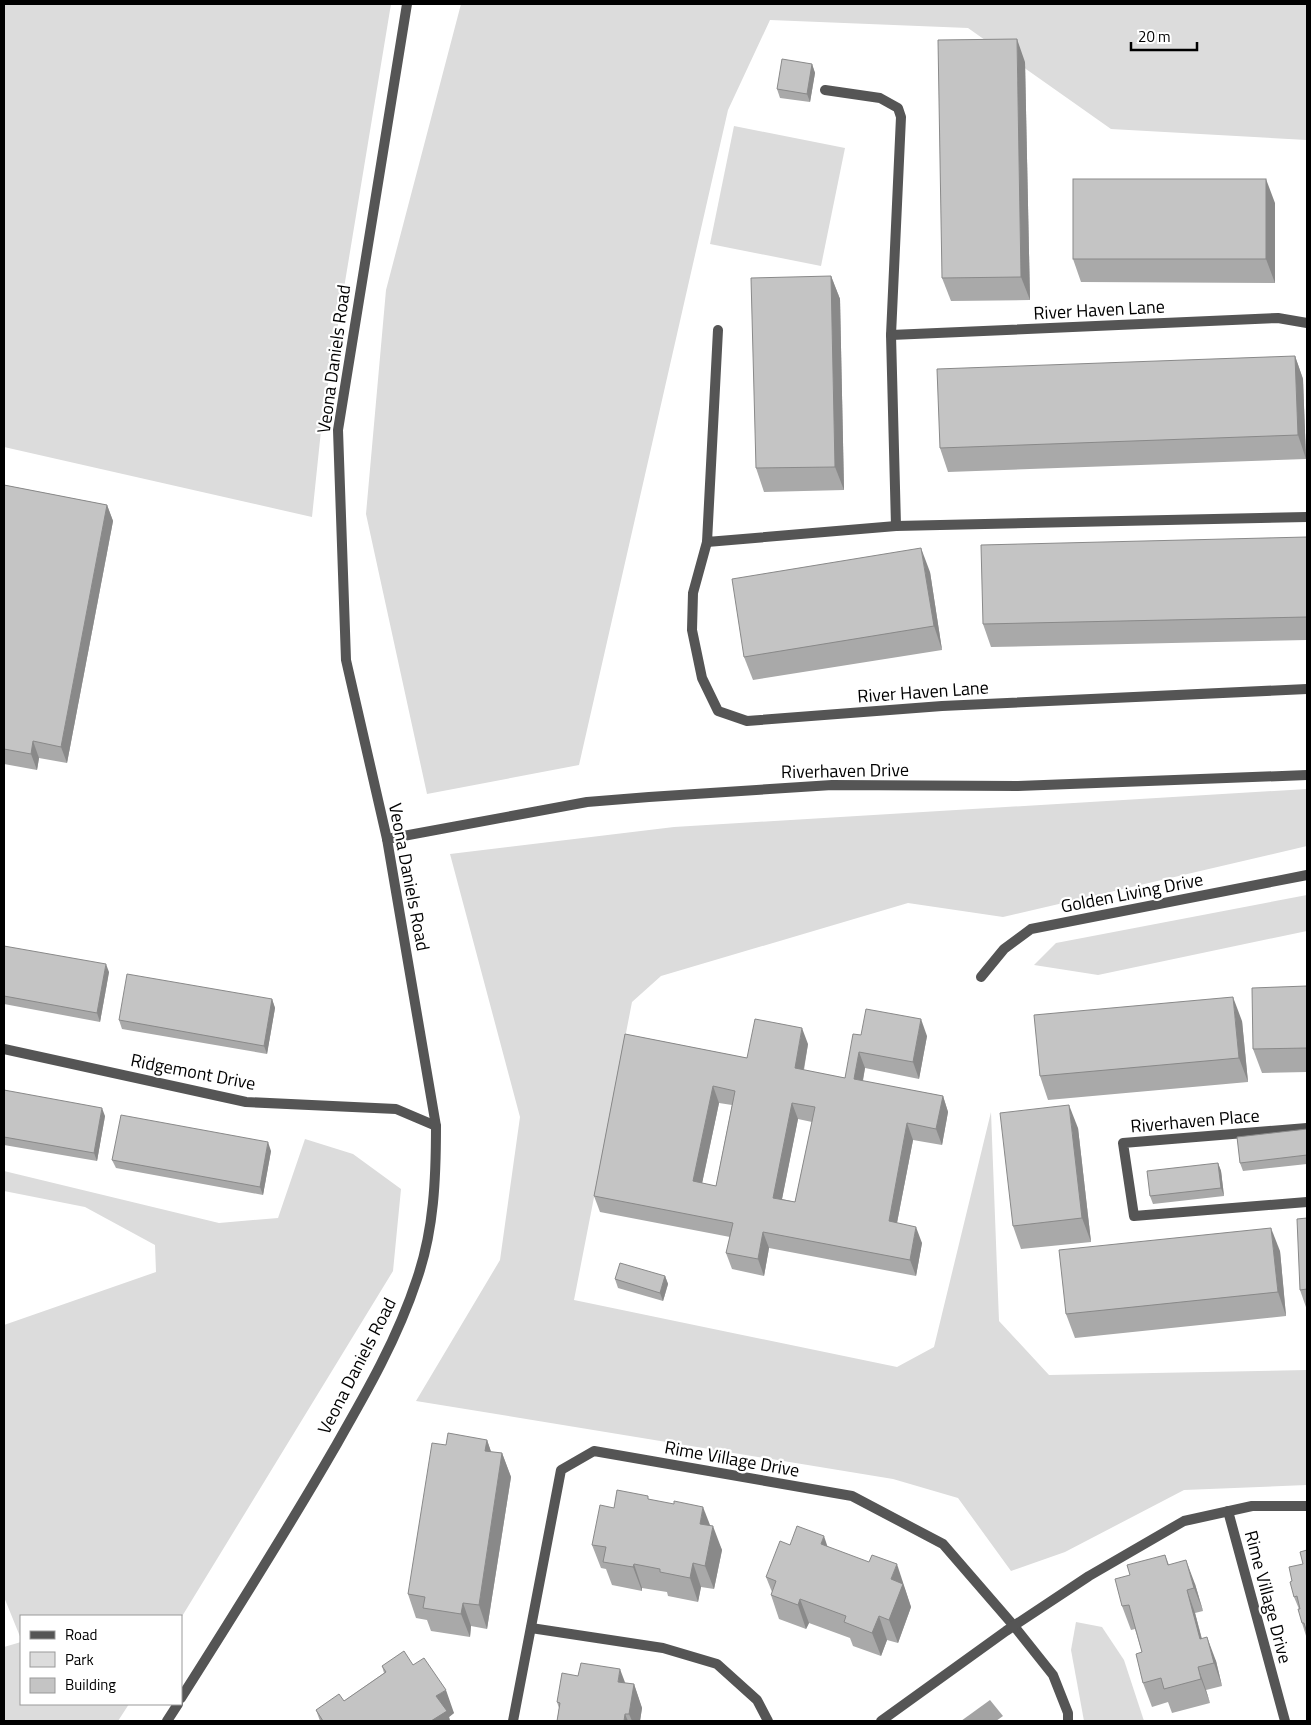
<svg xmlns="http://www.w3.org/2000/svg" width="1311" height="1725" viewBox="0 0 1311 1725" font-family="'Titillium Web',sans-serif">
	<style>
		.green { fill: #dcdcdc }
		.water { fill: #a3a3a3 }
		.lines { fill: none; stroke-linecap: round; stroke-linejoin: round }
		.street { stroke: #555; stroke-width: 10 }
		.wall { fill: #a9a9a9; fill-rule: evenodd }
		.shaded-wall { fill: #898989 }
		.building { fill: #c4c4c4; stroke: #898989; fill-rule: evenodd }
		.labels { text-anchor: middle; stroke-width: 4.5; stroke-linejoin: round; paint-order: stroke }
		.street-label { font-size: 18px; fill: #000; stroke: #fff }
	</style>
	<rect width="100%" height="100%" fill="#fff"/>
	<!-- green -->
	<g class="green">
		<path d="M4 4H391L322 421 312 517 4 447Z"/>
		<path d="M461 4H1307V140L1111 129 968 28 770 20 728 110 579 765 427 794 366 514 386 290Z"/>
		<path d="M734 126 845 148 821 266 710 244Z"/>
		<path d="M1307 789V846L1003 917 908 903 661 976 632 1002 574 1300 897 1367 934 1347 991 1112 999 1321 1049 1375 1307 1370V1485L1184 1490 1065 1552 1011 1571 958 1498 893 1479 416 1401 500 1260 520 1117 450 854 674 827Z"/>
		<path d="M1307 895V931L1098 975 1034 965 1056 943Z"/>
		<path d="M305 1139 353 1154 401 1189 393 1271 181 1618V1616H21V1639L4 1597V1325L156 1272 155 1245 85 1207 4 1191V1171L219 1223 278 1218Z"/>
		<path d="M1076 1622 1102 1627 1124 1660 1144 1721H1084L1071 1650Z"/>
		<path d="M21 1642V1704H129L118 1721H4V1647Z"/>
	</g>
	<!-- water -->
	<path class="water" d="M990 1700 1003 1716 996 1721H961Z"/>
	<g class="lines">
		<!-- street -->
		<g class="street">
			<path d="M825 90 880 98 898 108 901 117 891 335 896 526"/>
			<path d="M718 330 707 542 896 526 1307 517"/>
			<path d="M891 335 1278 318 1307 323"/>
			<path d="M707 542 693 593 692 630 702 678 718 711 747 721 942 706 1307 689"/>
			<path d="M387 839 587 802 649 797 832 785 1018 786 1307 775"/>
			<path d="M981 977 1004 949 1031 929 1307 875"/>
			<path d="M4 1049 246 1102 396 1109 436 1126"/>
			<path d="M1307 1128 1123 1143 1134 1216 1307 1202"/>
			<path d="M1228 1511 1285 1721"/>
			<path d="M531 1628 663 1648 717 1664 757 1700 768 1721"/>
			<path d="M181 1698C233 1616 285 1534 334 1449 365 1395 397 1340 417 1279 434 1230 436 1178 436 1126L387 839 346 660 338 430 407 4"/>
			<path d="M167 1721 178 1704"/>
			<path d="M513 1721 561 1470 594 1451 852 1496 943 1544 1014 1626 1053 1675 1068 1713V1721"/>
			<path d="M881 1721 1006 1631 1089 1576 1184 1521 1252 1506H1307"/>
		</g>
	</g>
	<!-- wall -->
	<g class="wall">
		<path d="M1025 62 1030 300 951 301 942 278Z"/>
		<path d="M812 64 815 73 810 102 780 98 777 89Z"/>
		<path d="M1275 203V283L1081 282 1073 259Z"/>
		<path d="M831 276 840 299 844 490 764 492 756 468Z"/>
		<path d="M1295 356 1303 379 1306 459 948 472 940 448Z"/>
		<path d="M4 485 107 505 113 521 67 763 39 758 37 770 4 764Z"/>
		<path d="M1307 537V640L991 647 983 624Z"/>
		<path d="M930 572 942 650 753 680 744 657Z"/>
		<path d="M4 946 109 972 100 1022 4 1004Z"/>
		<path d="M1307 986V1072L1262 1073 1253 1049Z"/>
		<path d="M272 999 275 1008 267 1054 122 1029 119 1020Z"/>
		<path d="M1242 1021 1248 1082 1048 1100 1040 1076Z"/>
		<path d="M625 1034 747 1058 808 1044 804 1070 845 1078 861 1035 927 1036 919 1079 865 1068 863 1081 943 1096 948 1112 942 1145 913 1140 897 1223 922 1243 916 1276 769 1248 764 1276 732 1269 726 1253 730 1237 600 1212 594 1196ZM719 1103 732 1105 716 1186 702 1183ZM798 1119 812 1122 795 1202 782 1199Z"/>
		<path d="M4 1090 105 1116 97 1161 4 1145Z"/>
		<path d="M1078 1128 1091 1242 1021 1249 1013 1226Z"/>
		<path d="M1307 1129V1164L1243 1171 1240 1163Z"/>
		<path d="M271 1151 263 1195 116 1168 112 1160Z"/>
		<path d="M1218 1163 1221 1171 1224 1196 1153 1204 1150 1196Z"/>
		<path d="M1307 1218V1310L1300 1290Z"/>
		<path d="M1280 1251 1286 1316 1075 1338 1066 1314Z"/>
		<path d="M665 1276 668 1284 663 1301 618 1288 615 1279Z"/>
		<path d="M487 1440 491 1452 502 1453 511 1477 487 1629 471 1626 470 1637 431 1631 427 1620 416 1618 408 1594 446 1445Z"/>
		<path d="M650 1500 710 1526 722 1550 714 1589 701 1587 698 1602 668 1596 667 1592 642 1588V1591L612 1585 606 1569 601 1568 592 1545 614 1508Z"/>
		<path d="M790 1545 827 1546 905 1588V1589L911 1607 898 1643 887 1640 881 1656 853 1646 850 1638 809 1623 806 1629 779 1619 771 1595 772 1592 766 1577Z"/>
		<path d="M1307 1550V1639L1302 1623 1299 1609 1294 1597 1292 1581 1303 1564Z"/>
		<path d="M1165 1555 1169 1565 1195 1584 1203 1611 1195 1613 1202 1639 1216 1661 1222 1686 1206 1690 1210 1703 1172 1713 1168 1702 1152 1707 1143 1683 1142 1652 1135 1629 1131 1630 1122 1606 1130 1575Z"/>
		<path d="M413 1665 454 1713 449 1717 450 1721H320L316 1710 344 1701 384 1673 382 1666Z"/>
		<path d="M625 1683 634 1684 642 1708 640 1721H557L559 1708 557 1702Z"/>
	</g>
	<!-- shaded-wall -->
	<g class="shaded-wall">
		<path d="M1017 39 1025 62 1030 300 1021 277Z"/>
		<path d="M812 64 815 73 810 102 807 94Z"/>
		<path d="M1266 179 1275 203V283L1266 259Z"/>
		<path d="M831 276 840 299 844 490 835 467Z"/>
		<path d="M1295 356 1303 379 1306 459 1298 435Z"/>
		<path d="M107 505 113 521 67 763 61 747Z"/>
		<path d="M921 548 930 572 942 650 934 626Z"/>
		<path d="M33 741 39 758 37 770 31 754Z"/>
		<path d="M106 964 109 972 100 1022 97 1013Z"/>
		<path d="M1233 997 1242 1021 1248 1082 1239 1058Z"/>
		<path d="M272 999 275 1008 267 1054 264 1046Z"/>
		<path d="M921 1019 927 1036 919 1079 913 1062Z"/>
		<path d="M802 1028 808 1044 801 1084 795 1068Z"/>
		<path d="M859 1052 865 1068 860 1095 854 1079Z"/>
		<path d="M713 1086 719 1103 699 1198 693 1181Z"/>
		<path d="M943 1096 948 1112 942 1145 936 1129Z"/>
		<path d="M792 1103 798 1119 779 1214 773 1198Z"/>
		<path d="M1069 1105 1078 1128 1091 1242 1082 1218Z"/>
		<path d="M102 1108 105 1116 97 1161 94 1153Z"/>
		<path d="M907 1123 913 1140 894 1238 889 1221Z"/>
		<path d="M268 1142 271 1151 263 1195 260 1187Z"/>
		<path d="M1218 1163 1221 1171 1224 1196 1221 1188Z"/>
		<path d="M916 1227 922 1243 916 1276 910 1260Z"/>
		<path d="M1271 1228 1280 1251 1286 1316 1278 1292Z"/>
		<path d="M763 1232 769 1248 764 1276 758 1259Z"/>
		<path d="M665 1276 668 1284 663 1301 660 1293Z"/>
		<path d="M487 1440 495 1463 485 1451Z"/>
		<path d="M502 1453 511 1477 487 1629 479 1605Z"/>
		<path d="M703 1507 712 1530 700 1524Z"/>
		<path d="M713 1526 722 1550 714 1589 705 1566Z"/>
		<path d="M824 1536 832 1560 821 1544Z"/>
		<path d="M1186 1560 1195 1584 1203 1611 1194 1588Z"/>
		<path d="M693 1563 701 1587 698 1602 690 1578Z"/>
		<path d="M634 1564 642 1588V1591L633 1567Z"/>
		<path d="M897 1564 911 1607 898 1643 889 1620 891 1579Z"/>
		<path d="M1187 1590 1195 1613 1208 1663 1200 1639Z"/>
		<path d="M800 1599 809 1623 806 1629 798 1605Z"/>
		<path d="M463 1603 471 1626 470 1637 461 1614Z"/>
		<path d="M879 1616 887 1640 881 1656 872 1633Z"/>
		<path d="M1207 1637 1216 1661 1222 1686 1214 1663Z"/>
		<path d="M1198 1667 1206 1690 1210 1703 1201 1679Z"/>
		<path d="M620 1669 629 1693 618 1682Z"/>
		<path d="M634 1684 642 1708 640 1721H632L629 1714Z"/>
		<path d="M446 1690 454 1713 449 1717 450 1721H431L436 1696Z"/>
		<path d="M625 1714 628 1721H624Z"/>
	</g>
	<!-- building -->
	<g class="building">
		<path d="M1017 39 1021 277 942 278 938 40Z"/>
		<path d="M782 59 812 64 807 94 777 89Z"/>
		<rect x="1073" y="179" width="193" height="80"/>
		<path d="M831 276 835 467 756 468 751 278Z"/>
		<path d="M1295 356 1298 435 940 448 937 369Z"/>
		<path d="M4 485 107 505 61 747 33 741 31 754 4 749Z"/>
		<path d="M1307 537V617L983 624 981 545Z"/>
		<path d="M921 548 934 626 744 657 732 579Z"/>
		<path d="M4 946 106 964 97 1013 4 996Z"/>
		<path d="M127 974 272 999 264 1046 119 1020Z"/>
		<path d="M1307 986V1048L1253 1049 1252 988Z"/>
		<path d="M1233 997 1239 1058 1040 1076 1034 1015Z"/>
		<path d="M866 1009 921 1019 913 1062 859 1052 854 1079 943 1096 936 1129 907 1123 889 1221 916 1227 910 1260 763 1232 758 1259 726 1253 733 1223 594 1196 625 1034 747 1058 755 1019 802 1028 795 1068 845 1078 853 1034 861 1035ZM713 1086 735 1091 716 1186 693 1181ZM792 1103 815 1107 795 1202 773 1198Z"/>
		<path d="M4 1090 102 1108 94 1153 4 1137Z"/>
		<path d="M1069 1105 1082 1218 1013 1226 1000 1113Z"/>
		<path d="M121 1115 268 1142 260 1187 112 1160Z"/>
		<path d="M1307 1129V1155L1240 1163 1237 1137Z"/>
		<path d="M1218 1163 1221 1188 1150 1196 1147 1171Z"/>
		<path d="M1307 1218V1289L1300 1290 1297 1219Z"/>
		<path d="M1271 1228 1278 1292 1066 1314 1059 1250Z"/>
		<path d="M620 1263 665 1276 660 1293 615 1279Z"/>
		<path d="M448 1433 487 1440 485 1451 502 1453 479 1605 463 1603 461 1614 423 1608 425 1597 408 1594 432 1443 446 1445Z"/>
		<path d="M617 1490 648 1496V1499L674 1504V1501L703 1507 700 1524 713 1526 705 1566 693 1563 690 1578 660 1572V1569L634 1564 633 1567 603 1562 606 1547 592 1545 600 1505 614 1508Z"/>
		<path d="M797 1526 824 1536 821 1544 869 1562 872 1555 897 1564 891 1579 903 1584 889 1620 879 1616 872 1633 844 1622 846 1616 800 1599 798 1605 771 1595 776 1581 766 1577 780 1541 790 1545Z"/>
		<path d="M1307 1550V1633L1304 1623H1302L1298 1609H1300L1297 1596 1294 1597 1290 1582 1292 1581 1289 1567 1303 1564 1300 1552Z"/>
		<path d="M1165 1555 1168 1565 1186 1560 1194 1588 1187 1590 1200 1639 1207 1637 1214 1663 1198 1667 1201 1679 1164 1689 1161 1678 1143 1683 1136 1654 1142 1652 1129 1605 1122 1606 1115 1579 1130 1575 1127 1565Z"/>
		<path d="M404 1651 413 1665 424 1658 446 1690 436 1696 447 1711 431 1721H323L316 1710 339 1694 344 1701 386 1672 382 1666Z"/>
		<path d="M581 1663 620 1669 618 1682 634 1684 629 1714H625L624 1721H557L560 1703 557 1702 562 1673 578 1676Z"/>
	</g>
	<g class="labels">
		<!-- street labels -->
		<g class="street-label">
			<text transform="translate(1099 310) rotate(-3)" y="6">River Haven Lane</text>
			<text transform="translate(334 359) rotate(-82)" y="6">Veona Daniels Road</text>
			<text transform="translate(923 692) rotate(-4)" y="6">River Haven Lane</text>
			<text transform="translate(845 771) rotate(-1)" y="6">Riverhaven Drive</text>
			<text transform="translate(409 877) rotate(79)" y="6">Veona Daniels Road</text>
			<text transform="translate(1132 893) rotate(-11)" y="6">Golden Living Drive</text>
			<text transform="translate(193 1072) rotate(11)" y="6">Ridgemont Drive</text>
			<text transform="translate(1195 1121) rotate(-5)" y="6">Riverhaven Place</text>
			<text transform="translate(357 1366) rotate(-63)" y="6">Veona Daniels Road</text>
			<text transform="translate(732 1459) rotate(10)" y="6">Rime Village Drive</text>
			<text transform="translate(1268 1597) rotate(75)" y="6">Rime Village Drive</text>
		</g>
	</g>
	<!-- border -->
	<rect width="1311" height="1725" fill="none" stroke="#000000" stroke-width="10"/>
	<!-- legend -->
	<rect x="20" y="1615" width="162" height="90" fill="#ffffff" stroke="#999999"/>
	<rect x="30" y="1631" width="25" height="8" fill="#555555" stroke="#999999"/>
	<text x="65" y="1640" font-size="15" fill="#000000">Road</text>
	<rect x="30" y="1652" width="25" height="15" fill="#dcdcdc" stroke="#999999"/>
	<text x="65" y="1665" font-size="15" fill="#000000">Park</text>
	<rect x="30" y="1678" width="25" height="15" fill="#c4c4c4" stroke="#999999"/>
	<text x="65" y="1690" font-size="15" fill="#000000">Building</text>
	<!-- scale -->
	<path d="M1131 42v8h66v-8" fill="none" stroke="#000000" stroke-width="2.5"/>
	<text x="1138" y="42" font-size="15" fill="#000000" stroke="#ffffff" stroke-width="4" paint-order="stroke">20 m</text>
</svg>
